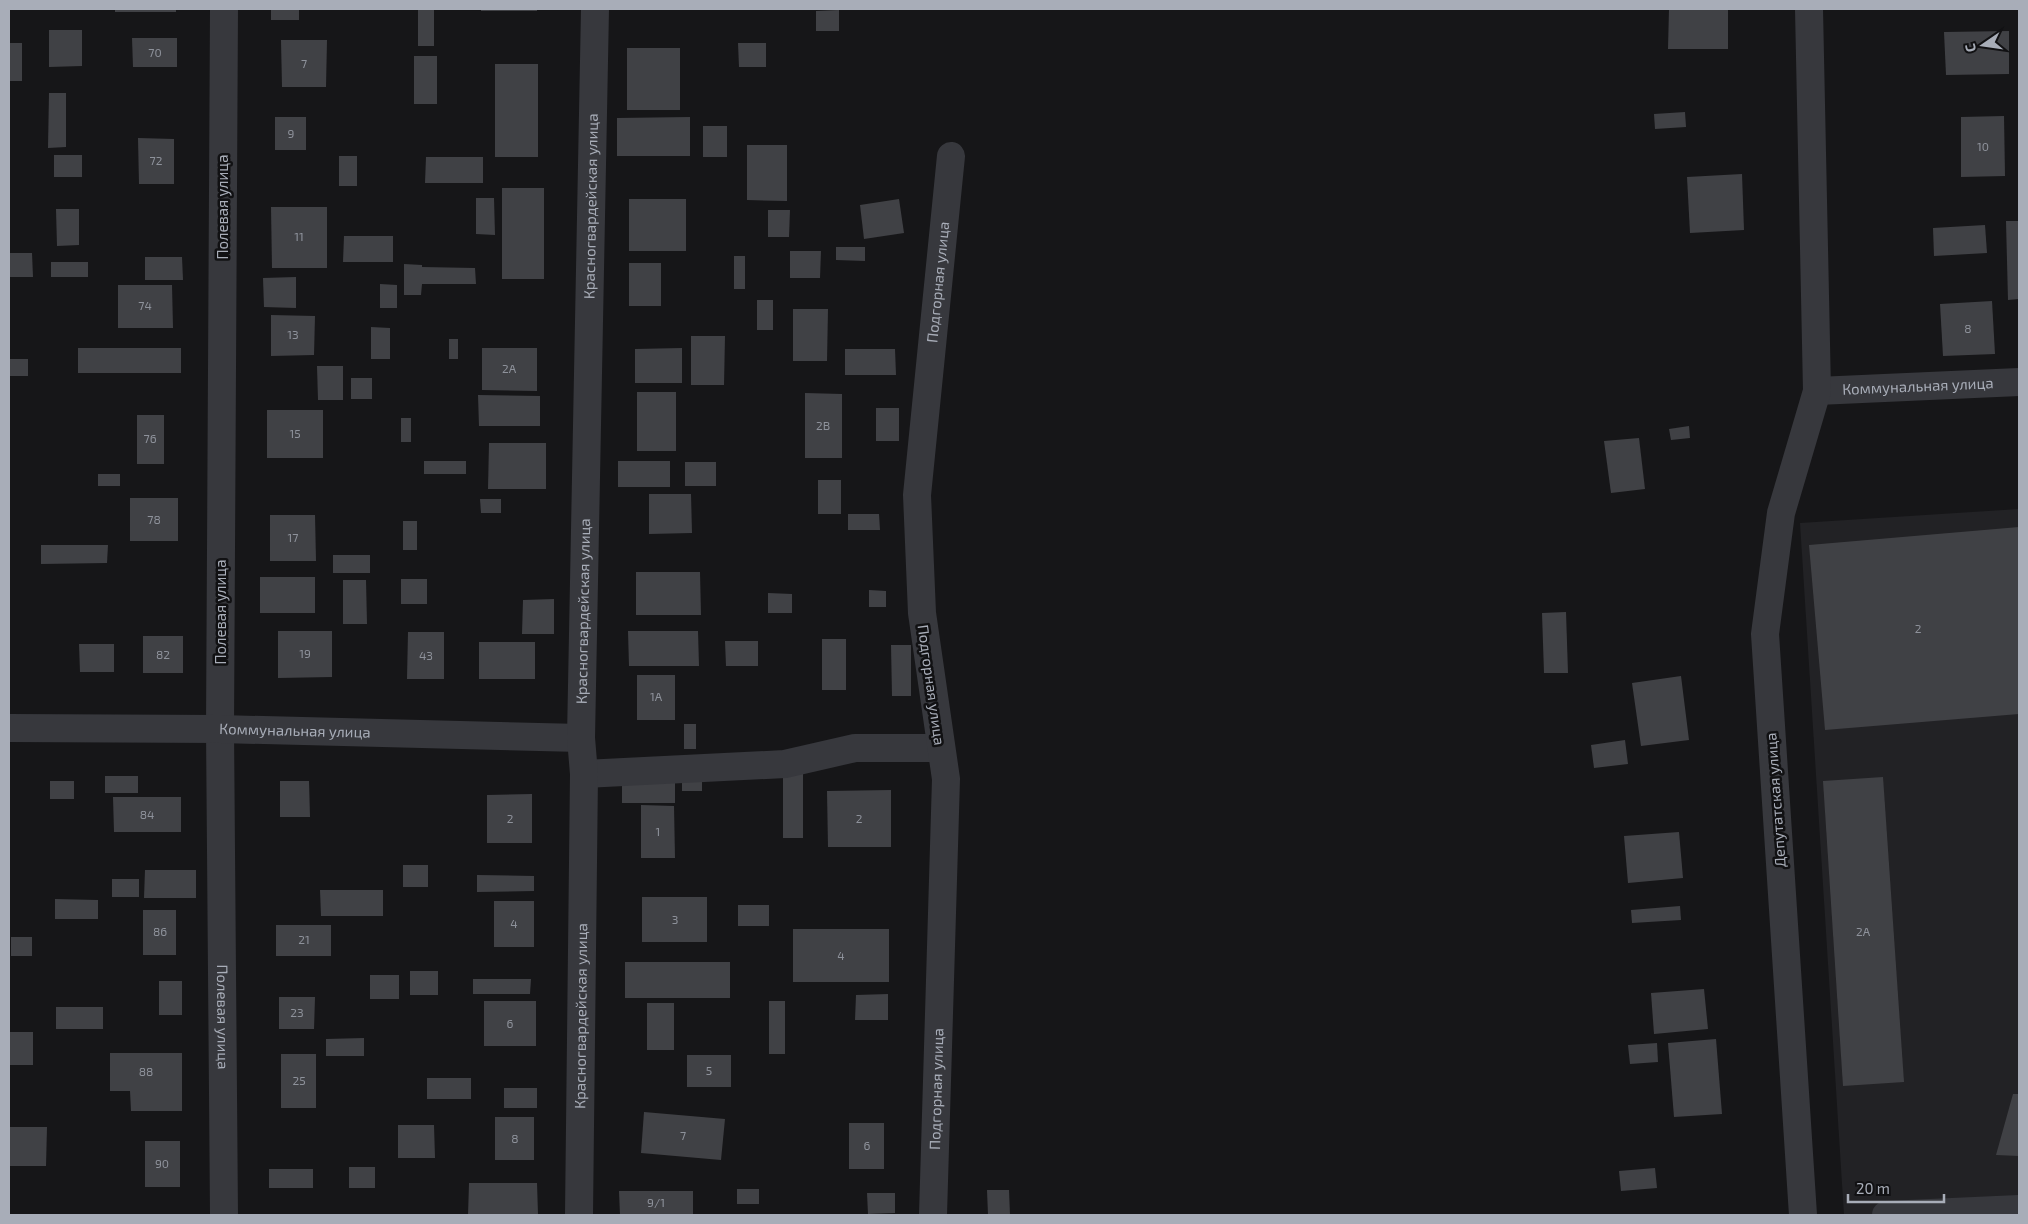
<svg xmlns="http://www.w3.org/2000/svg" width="2028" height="1224" viewBox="0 0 2028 1224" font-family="'Exo 2',sans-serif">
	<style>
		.built { fill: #222225 }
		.building { fill: #404145 }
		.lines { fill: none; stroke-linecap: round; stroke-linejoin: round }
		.minor { stroke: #37383d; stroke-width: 28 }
		.labels { text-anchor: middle; stroke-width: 5; stroke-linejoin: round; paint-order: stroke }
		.number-label { font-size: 12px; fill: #8e929b }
		.street-label { font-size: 15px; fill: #a8adb8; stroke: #111113 }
	</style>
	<rect width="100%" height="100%" fill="#161618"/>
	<!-- built -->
	<path class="built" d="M2019 509V1215H1844L1800 523Z"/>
	<!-- building -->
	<g class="building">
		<rect x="115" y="9" width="61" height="3"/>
		<rect x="271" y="9" width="28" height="11"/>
		<rect x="418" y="9" width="16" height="37"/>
		<rect x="481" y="9" width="56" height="2"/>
		<path d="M1669 9H1728V49H1668Z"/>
		<path d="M839 10V31H816V11Z"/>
		<path d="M49 30H82V66L49 67Z"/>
		<path d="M2009 31V74L1946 75 1944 32Z"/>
		<path d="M132 38H177V67H133Z"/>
		<path d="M281 40H327L326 87H282Z"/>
		<rect x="9" y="43" width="13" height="38"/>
		<path d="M738 43H766V67H739Z"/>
		<rect x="627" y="48" width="53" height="62"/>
		<rect x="414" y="56" width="23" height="48"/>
		<rect x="495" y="64" width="43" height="93"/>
		<path d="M49 93H66V147L48 148Z"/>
		<path d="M1685 112 1686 127 1655 129 1654 114Z"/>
		<path d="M2004 116 2005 176 1961 177V117Z"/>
		<rect x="275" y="117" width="31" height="33"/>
		<path d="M690 117V156H617V118Z"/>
		<rect x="703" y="126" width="24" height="31"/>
		<path d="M138 138 174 139V184H139Z"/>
		<path d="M747 145H787V201L747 200Z"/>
		<rect x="54" y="155" width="28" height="22"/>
		<rect x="339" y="156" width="18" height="30"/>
		<path d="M426 157H483V183H425Z"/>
		<path d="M1742 174 1744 230 1690 233 1687 177Z"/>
		<rect x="502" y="188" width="42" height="91"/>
		<path d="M476 198H494L495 235 476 234Z"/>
		<rect x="629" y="199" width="57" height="52"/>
		<path d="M899 199 904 233 864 239 860 205Z"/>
		<path d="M271 207H327V268H272Z"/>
		<path d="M56 209H79V245L57 246Z"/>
		<path d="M768 210H790L789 237H768Z"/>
		<path d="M2006 221H2019V299L2008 300Z"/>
		<path d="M1985 225 1987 253 1934 256 1933 228Z"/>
		<path d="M344 236H393V262H343Z"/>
		<path d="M836 247H865V261L836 260Z"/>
		<path d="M790 251H821L820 278H790Z"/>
		<path d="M9 253H32L33 277H9Z"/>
		<rect x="734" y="256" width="11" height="33"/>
		<path d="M145 257H182L183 280H145Z"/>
		<rect x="51" y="262" width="37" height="15"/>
		<rect x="629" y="263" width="32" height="43"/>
		<path d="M404 264 422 265V267L475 268 476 284H422L421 295H404Z"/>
		<path d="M296 277V308L264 307 263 278Z"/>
		<path d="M380 284 397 285V308H380Z"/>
		<path d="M118 285H172L173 328H118Z"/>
		<rect x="757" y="300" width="16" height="30"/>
		<path d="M1992 301 1995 354 1943 356 1940 304Z"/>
		<path d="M793 309H828L827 361H793Z"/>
		<path d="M271 315 315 316 314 355 271 356Z"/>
		<path d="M371 327 390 328V359H371Z"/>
		<path d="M691 336H725L724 385H691Z"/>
		<rect x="449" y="339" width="9" height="20"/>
		<rect x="78" y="348" width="103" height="25"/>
		<path d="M482 348H537V391L482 390Z"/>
		<path d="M682 348V383H635V349Z"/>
		<path d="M845 349H895L896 375H845Z"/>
		<rect x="9" y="359" width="19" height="17"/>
		<path d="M317 366H343V400H318Z"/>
		<rect x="351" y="378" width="21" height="21"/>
		<rect x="637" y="392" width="39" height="59"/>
		<path d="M805 393 842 394V458H805Z"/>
		<path d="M478 395 540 396V426H479Z"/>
		<rect x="876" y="408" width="23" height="33"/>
		<rect x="267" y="410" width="56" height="48"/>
		<rect x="137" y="415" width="27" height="49"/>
		<rect x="401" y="418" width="10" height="24"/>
		<path d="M1689 426 1690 438 1671 440 1669 429Z"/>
		<path d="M1639 438 1645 489 1611 493 1604 441Z"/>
		<path d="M489 443H546V489H488Z"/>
		<rect x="424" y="461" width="42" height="13"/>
		<rect x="618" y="461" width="52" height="26"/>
		<rect x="685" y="462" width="31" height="24"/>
		<rect x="98" y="474" width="22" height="12"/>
		<rect x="818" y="480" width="23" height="34"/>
		<path d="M649 494H691L692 533 649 534Z"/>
		<rect x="130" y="498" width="48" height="43"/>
		<path d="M480 499H501V513H481Z"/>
		<path d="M848 514H879L880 530H848Z"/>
		<path d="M270 515H315L316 561H270Z"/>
		<rect x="403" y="521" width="14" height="29"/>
		<path d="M2019 527V714L1825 730 1809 545Z"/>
		<path d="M41 545H108L107 563 41 564Z"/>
		<rect x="333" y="555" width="37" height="18"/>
		<path d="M636 572H700L701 615H636Z"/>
		<rect x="260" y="577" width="55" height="36"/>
		<rect x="401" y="579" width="26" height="25"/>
		<path d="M343 580H366L367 624H343Z"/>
		<path d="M869 590 886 591V607H869Z"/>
		<path d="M768 593 792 594V613H768Z"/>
		<path d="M554 599V634H522L523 600Z"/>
		<path d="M1566 612 1568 673H1544L1542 613Z"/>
		<path d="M278 631H332V677L278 678Z"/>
		<path d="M628 631H698L699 666H629Z"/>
		<path d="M408 632H444V679H407Z"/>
		<rect x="143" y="636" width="40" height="37"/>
		<rect x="822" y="639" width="24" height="51"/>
		<path d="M725 641H758V666H726Z"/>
		<rect x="479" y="642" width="56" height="37"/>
		<path d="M79 644H114V672H80Z"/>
		<path d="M891 645H911V696H892Z"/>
		<rect x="637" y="675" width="38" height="45"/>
		<path d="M1681 676 1689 740 1641 746 1632 683Z"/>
		<rect x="684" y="724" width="12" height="25"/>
		<path d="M1625 740 1628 764 1594 768 1591 745Z"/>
		<path d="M803 772V838H783V773Z"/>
		<rect x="682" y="774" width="20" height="17"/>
		<rect x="622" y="775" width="53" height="28"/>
		<rect x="105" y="776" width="33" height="17"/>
		<path d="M1883 777 1904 1082 1843 1086 1823 781Z"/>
		<rect x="50" y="781" width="24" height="18"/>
		<path d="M280 781H309L310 817H280Z"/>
		<path d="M891 790V847H828L827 791Z"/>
		<path d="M532 794V843H487V795Z"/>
		<path d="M113 797H181V832H114Z"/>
		<path d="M641 805 674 806 675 858H641Z"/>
		<path d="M1679 832 1683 878 1628 883 1624 836Z"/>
		<rect x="403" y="865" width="25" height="22"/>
		<path d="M145 870H196V898H144Z"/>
		<path d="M477 875 534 876V891L477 892Z"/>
		<rect x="112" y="879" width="27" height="18"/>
		<path d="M320 890H383V916H321Z"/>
		<rect x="642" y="897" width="65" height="45"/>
		<path d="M55 899 98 900V919H55Z"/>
		<rect x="494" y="901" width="40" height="46"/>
		<rect x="738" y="905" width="31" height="21"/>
		<path d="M1680 906 1681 920 1632 923 1631 910Z"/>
		<rect x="143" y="910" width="33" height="45"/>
		<rect x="276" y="925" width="55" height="31"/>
		<rect x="793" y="929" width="96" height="53"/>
		<rect x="11" y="937" width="21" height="19"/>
		<rect x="625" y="962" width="105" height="36"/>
		<rect x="410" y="971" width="28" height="24"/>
		<rect x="370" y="975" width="29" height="24"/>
		<path d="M473 979H531L530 994H473Z"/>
		<rect x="159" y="981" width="23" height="34"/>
		<path d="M1704 989 1708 1029 1654 1034 1651 993Z"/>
		<path d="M888 994V1020H855L856 995Z"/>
		<path d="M279 997H315L314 1029H279Z"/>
		<rect x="484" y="1001" width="52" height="45"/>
		<rect x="769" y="1001" width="16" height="53"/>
		<rect x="647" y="1003" width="27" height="47"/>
		<rect x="56" y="1007" width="47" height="22"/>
		<rect x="9" y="1032" width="24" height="33"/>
		<path d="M364 1038V1056H326V1039Z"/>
		<path d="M1716 1039 1722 1114 1674 1117 1668 1043Z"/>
		<path d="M1657 1043 1658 1062 1630 1064 1628 1045Z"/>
		<path d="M110 1053H182V1111H131L130 1091H110Z"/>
		<rect x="281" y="1054" width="35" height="54"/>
		<rect x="687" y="1055" width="44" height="32"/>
		<rect x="427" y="1078" width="44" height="21"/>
		<rect x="504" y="1088" width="33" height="20"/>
		<path d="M2013 1094H2019V1156L1996 1155Z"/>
		<path d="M644 1112 725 1119 721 1160 641 1153Z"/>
		<rect x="495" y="1117" width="39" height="43"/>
		<rect x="849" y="1123" width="35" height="46"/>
		<path d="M398 1125H434L435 1158H398Z"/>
		<path d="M9 1127H47L46 1166H9Z"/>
		<rect x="145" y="1141" width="35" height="46"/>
		<rect x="349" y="1167" width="26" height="21"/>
		<path d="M1655 1168 1657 1188 1621 1191 1619 1171Z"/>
		<rect x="269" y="1169" width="44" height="19"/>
		<path d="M469 1183H537L538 1215H468Z"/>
		<rect x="737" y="1189" width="22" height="15"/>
		<path d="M987 1190H1009L1010 1215H988Z"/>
		<path d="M619 1191H693V1215H620Z"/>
		<path d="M867 1193H895V1213L868 1214Z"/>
	</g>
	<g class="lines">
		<!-- minor -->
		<g class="minor">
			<path id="s1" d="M224 9 220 729 224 1215"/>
			<path id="s2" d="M1817 391 2019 382"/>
			<path id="s3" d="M9 728 220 729 581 738"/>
			<path d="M584 774 785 764 855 748H940"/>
			<path id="s4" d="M579 1215 584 774 581 738 595 9"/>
			<path id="s5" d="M933 1215 946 779 922 613 917 495 951 156"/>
			<path d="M1803 1215 1765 634 1781 513 1817 391 1809 9"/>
			<path d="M1886 1215 2019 1209"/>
		</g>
	</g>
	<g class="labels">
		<!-- number labels -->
		<g class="number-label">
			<text x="155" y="57">70</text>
			<text x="304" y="68">7</text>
			<text x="291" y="138">9</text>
			<text x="1983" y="151">10</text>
			<text x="156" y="165">72</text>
			<text x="299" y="241">11</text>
			<text x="145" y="310">74</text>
			<text x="1968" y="333">8</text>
			<text x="293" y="339">13</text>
			<text x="509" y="373">2А</text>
			<text x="823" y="430">2В</text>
			<text x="295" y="438">15</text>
			<text x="150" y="443">76</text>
			<text x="154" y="524">78</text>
			<text x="293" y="542">17</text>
			<text x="1918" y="633">2</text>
			<text x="305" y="658">19</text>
			<text x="163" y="659">82</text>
			<text x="426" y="660">43</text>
			<text x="656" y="701">1А</text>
			<text x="147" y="819">84</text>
			<text x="510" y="823">2</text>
			<text x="859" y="823">2</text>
			<text x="658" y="836">1</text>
			<text x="675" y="924">3</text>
			<text x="514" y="928">4</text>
			<text x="160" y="936">86</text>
			<text x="1863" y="936">2А</text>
			<text x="304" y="944">21</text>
			<text x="841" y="960">4</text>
			<text x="297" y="1017">23</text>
			<text x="510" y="1028">6</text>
			<text x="709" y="1075">5</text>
			<text x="146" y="1076">88</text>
			<text x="299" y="1085">25</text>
			<text x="683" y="1140">7</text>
			<text x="515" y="1143">8</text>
			<text x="867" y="1150">6</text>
			<text x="162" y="1168">90</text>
			<text x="656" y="1207">9/1</text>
		</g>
		<!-- street labels -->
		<g class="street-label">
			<text transform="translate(223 207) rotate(-90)" y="5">Полевая улица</text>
			<text dy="5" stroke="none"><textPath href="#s4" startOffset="1009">Красногвардейская улица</textPath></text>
			<text dy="5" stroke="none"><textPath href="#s5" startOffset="936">Подгорная улица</textPath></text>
			<text dy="5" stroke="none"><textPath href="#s2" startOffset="101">Коммунальная улица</textPath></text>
			<text transform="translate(221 612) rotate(-90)" y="5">Полевая улица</text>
			<text dy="5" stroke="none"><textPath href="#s4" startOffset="604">Красногвардейская улица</textPath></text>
			<text transform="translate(931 685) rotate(82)" y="5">Подгорная улица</text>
			<text dy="5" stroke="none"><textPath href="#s3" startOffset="286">Коммунальная улица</textPath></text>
			<text transform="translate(1776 800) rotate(-94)" y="5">Депутатская улица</text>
			<text dy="5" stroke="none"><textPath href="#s1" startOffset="1008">Полевая улица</textPath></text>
			<text dy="5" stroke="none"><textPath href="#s4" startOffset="199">Красногвардейская улица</textPath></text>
			<text dy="5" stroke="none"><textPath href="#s5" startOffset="126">Подгорная улица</textPath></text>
		</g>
	</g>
	<!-- border -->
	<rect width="2028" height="1224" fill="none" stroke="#a8adb8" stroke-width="20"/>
	<!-- north arrow -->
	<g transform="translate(1983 45) rotate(257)" stroke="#111113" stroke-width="4" paint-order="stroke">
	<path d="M0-4L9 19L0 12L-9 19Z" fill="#a8adb8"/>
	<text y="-8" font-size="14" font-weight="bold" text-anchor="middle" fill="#a8adb8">С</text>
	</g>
	<!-- scale -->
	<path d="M1848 1194v8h96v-8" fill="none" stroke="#a8adb8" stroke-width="2.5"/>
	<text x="1856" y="1194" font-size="15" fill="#a8adb8" stroke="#111113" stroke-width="4" paint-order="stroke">20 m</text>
</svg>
